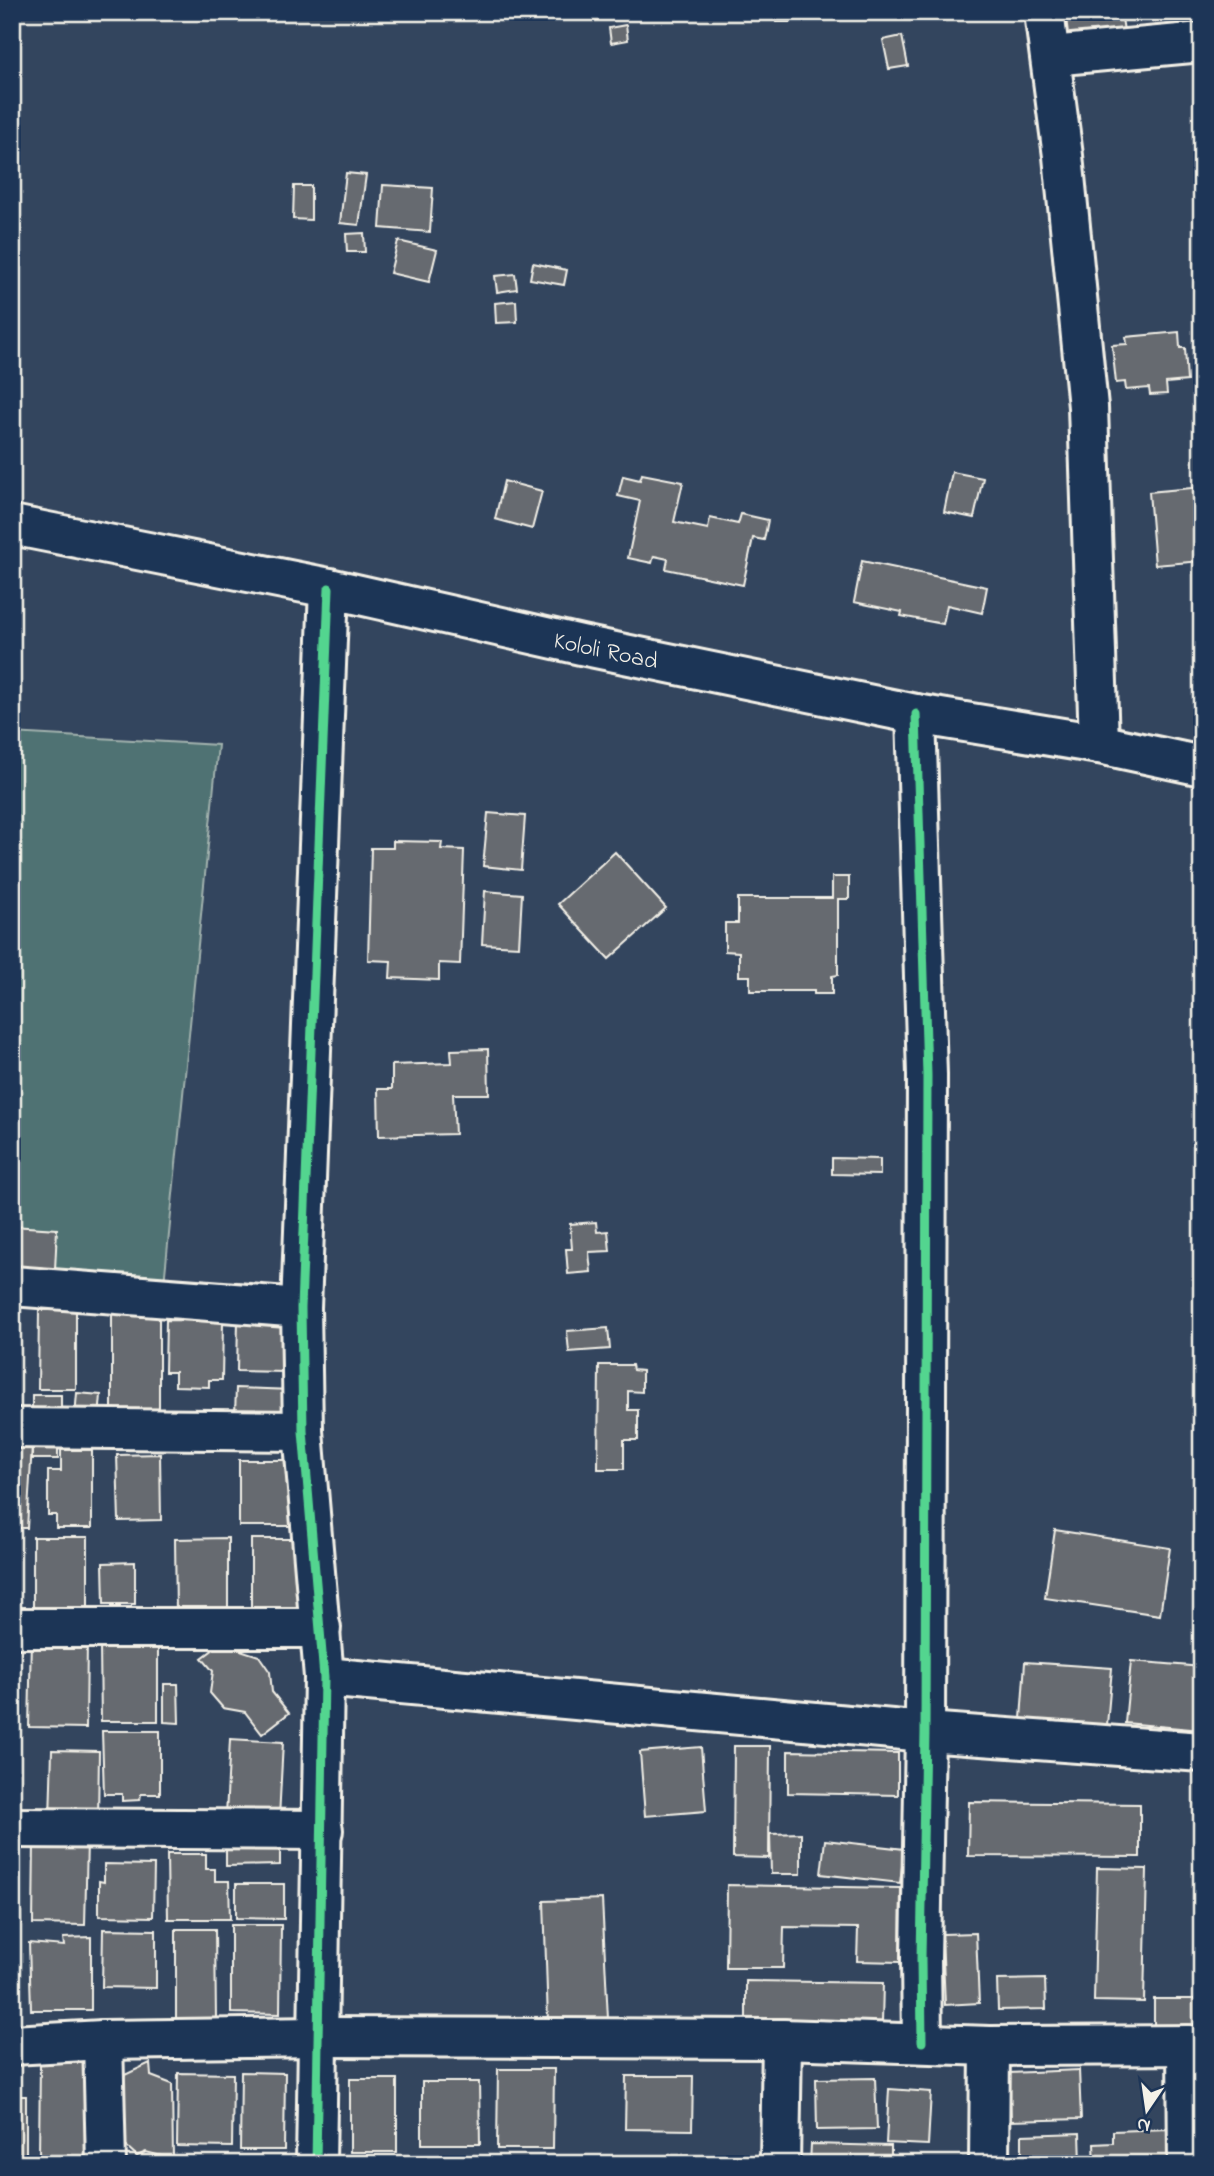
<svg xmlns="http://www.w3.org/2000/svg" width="1214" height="2176" viewBox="0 0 1214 2176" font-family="'Indie Flower',sans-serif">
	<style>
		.green { fill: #507273; stroke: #a2b2ae; stroke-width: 2 }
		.building { fill: #666a70; stroke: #f4f1e8; stroke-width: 2 }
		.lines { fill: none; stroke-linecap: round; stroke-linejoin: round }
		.minor-casing { stroke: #f4f1e8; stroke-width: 44 }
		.minor { stroke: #1d3557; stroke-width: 38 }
		.cycleway-casing { stroke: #1d3557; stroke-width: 13 }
		.cycleway { stroke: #53d58f; stroke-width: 9 }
		.labels { text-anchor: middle; stroke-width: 5; stroke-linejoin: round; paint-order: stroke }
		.street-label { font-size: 24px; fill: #f4f1e8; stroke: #1d3557 }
	</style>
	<rect width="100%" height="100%" fill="#33455e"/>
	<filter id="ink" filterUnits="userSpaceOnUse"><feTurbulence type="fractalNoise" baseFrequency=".0143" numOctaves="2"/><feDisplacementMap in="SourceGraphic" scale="14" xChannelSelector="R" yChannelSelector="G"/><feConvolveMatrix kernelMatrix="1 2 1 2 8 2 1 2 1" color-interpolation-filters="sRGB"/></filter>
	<g filter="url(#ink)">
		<!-- green -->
		<path class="green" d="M12 733 218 745 164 1284 12 1272Z"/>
		<!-- building -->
		<g class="building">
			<rect x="776" y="12" width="14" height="10"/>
			<path d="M1056 12H1121L1125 37 1061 46Z"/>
			<path d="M626 25 628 40 611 43 609 28Z"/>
			<path d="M902 36 908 66 889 69 883 40Z"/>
			<path d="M346 173 366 175 359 225 340 223Z"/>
			<path d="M383 185 433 188 430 232 380 228Z"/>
			<path d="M294 186H311V220L293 219Z"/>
			<path d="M364 233 365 252H347L346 234Z"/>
			<path d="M398 241 437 250 429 282 390 273Z"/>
			<path d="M533 263 567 270 564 285 530 279Z"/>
			<path d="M515 274 517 289 497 292 495 276Z"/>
			<path d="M516 301 517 322 496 323 495 303Z"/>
			<path d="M1179 332 1180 348H1185L1187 381 1166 383 1167 394 1150 395 1149 388 1126 390 1125 382 1116 383 1112 345 1127 344 1126 337Z"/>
			<path d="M952 472 983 478 974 518 944 512Z"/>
			<path d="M642 474 683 482 674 522 708 529 710 518 738 524 741 514 768 520 764 540 753 538 743 585 666 569 668 559 654 556 652 563 628 558 640 501 618 496 623 476 640 480Z"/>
			<path d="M504 481 542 491 532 529 495 519Z"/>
			<path d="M1202 487V561L1155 565 1149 492Z"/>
			<path d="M862 561 987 587 982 613 947 605 943 624 901 616 902 612 854 602Z"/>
			<rect x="12" y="721" width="5" height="24"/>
			<path d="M488 813 525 816 521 870 483 866Z"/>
			<path d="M393 841 442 842 441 849 464 850 460 964 439 963V980L390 978 391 961 368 960 371 848H393Z"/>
			<path d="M615 852 666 908 609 959 558 904Z"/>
			<path d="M832 877H849V899H838V975L832 976V994H814V991H750V976H739V952L725 951V923H738V898H832Z"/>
			<path d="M485 891 522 894 519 946 482 944Z"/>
			<path d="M488 1049 489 1094H453L455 1134 379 1136 378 1089H392V1065L452 1063 451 1050Z"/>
			<path d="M832 1158 880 1159V1175L832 1174Z"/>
			<path d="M596 1222 597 1232 608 1231 610 1251 589 1252 591 1272 568 1274 566 1249H572L570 1224Z"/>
			<path d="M12 1226 57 1229 55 1270 12 1267Z"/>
			<rect x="112" y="1309" width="47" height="100"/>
			<path d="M39 1310H76V1389H38Z"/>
			<path d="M238 1319 286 1320V1372L237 1371Z"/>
			<path d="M166 1320 223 1321 222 1380H209V1387L175 1386V1372H165Z"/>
			<path d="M608 1328 610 1349 569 1352 567 1331Z"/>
			<path d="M599 1365H632L633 1370 642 1371V1392L628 1391V1410H638V1440H624V1469H598Z"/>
			<path d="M236 1388 292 1390 283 1416 235 1414Z"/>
			<path d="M77 1393 101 1395 99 1419 75 1416Z"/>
			<path d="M32 1395H61V1419L32 1418Z"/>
			<rect x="32" y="1437" width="26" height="22"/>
			<path d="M12 1444 32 1445 27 1528H12Z"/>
			<path d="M61 1450H92V1528H56V1515H48V1471H61Z"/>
			<path d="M160 1454 161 1520 119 1521 117 1455Z"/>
			<rect x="239" y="1460" width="57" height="66"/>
			<path d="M1055 1530 1170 1548 1160 1615 1045 1598Z"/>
			<rect x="33" y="1537" width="55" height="75"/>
			<path d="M228 1538V1613H176L175 1539Z"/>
			<path d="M251 1539H304L305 1619H251Z"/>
			<path d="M135 1562V1604H104L103 1563Z"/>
			<path d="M230 1637 240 1650 259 1656 270 1672 272 1692 289 1713 262 1734 245 1712 223 1708 210 1693 213 1671 202 1658Z"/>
			<path d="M31 1639 87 1640 86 1728 29 1727Z"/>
			<path d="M100 1646H158V1721H101Z"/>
			<path d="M1131 1661 1202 1667V1730L1125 1723Z"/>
			<path d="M1025 1662 1112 1668 1107 1725 1021 1719Z"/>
			<path d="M164 1684H178L179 1723 164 1722Z"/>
			<path d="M102 1731H160V1794H141L140 1800 122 1801V1794H104Z"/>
			<path d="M230 1739 283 1742 279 1818 226 1815Z"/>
			<path d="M734 1746H770L769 1858 733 1857Z"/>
			<path d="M701 1747 706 1811 645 1816 640 1752Z"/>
			<path d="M52 1750 99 1751 98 1821 50 1819Z"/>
			<path d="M788 1751 898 1753V1795L788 1793Z"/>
			<path d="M969 1802 1140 1804V1857L968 1856Z"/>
			<path d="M801 1833V1874H771L770 1834Z"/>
			<path d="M280 1836V1865L226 1866V1837Z"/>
			<path d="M34 1840 87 1841 85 1925 33 1924Z"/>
			<path d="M825 1840 904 1849 900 1883 821 1874Z"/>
			<path d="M167 1854H206V1869H215V1881H229L230 1919H168Z"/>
			<path d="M12 1855H18L21 1923H12Z"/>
			<path d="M104 1864 154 1865 153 1917 99 1916V1881L104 1882Z"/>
			<path d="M1097 1868 1147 1869 1144 2002 1094 2001Z"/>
			<path d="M236 1884H284V1919L236 1918Z"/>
			<path d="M727 1885 901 1888 900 1962 857 1961 858 1928 784 1927 783 1968H726Z"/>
			<path d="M602 1899 608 2019 548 2022 544 1901Z"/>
			<path d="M231 1925H281L280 2014 231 2013Z"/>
			<path d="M103 1929 156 1930V1988L102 1987Z"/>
			<path d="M176 1929H215L216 2020H176Z"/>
			<path d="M976 1933 979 2003 945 2005 942 1934Z"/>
			<path d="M91 1937V2010H31L29 1943 64 1946 63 1938Z"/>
			<path d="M12 1948H18L20 2004 12 2005Z"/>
			<path d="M1045 1979 1046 2009 998 2010 997 1980Z"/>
			<path d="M746 1981 883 1983 882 2023 746 2021Z"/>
			<rect x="1154" y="1999" width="48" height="33"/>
			<path d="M40 2062 94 2063 93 2157 39 2156Z"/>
			<path d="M150 2063 151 2076 172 2084 173 2159 146 2152 137 2156 114 2135 112 2081Z"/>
			<path d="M498 2069H554L553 2149H497Z"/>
			<path d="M1079 2070 1081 2119 1011 2121 1009 2073Z"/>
			<path d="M241 2072 285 2073 284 2150H240Z"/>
			<path d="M178 2073 233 2074 232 2147 177 2146Z"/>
			<path d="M626 2076H693L692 2130 625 2129Z"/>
			<path d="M875 2078 877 2129 817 2130 816 2079Z"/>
			<rect x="350" y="2079" width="47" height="73"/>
			<path d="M422 2082H479L480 2144H422Z"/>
			<path d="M889 2089 931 2092 928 2145 886 2143Z"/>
			<rect x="12" y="2096" width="14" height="68"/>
			<path d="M1169 2129 1170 2164H1095L1094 2144 1113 2143V2131Z"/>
			<path d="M1080 2133 1081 2164H1022V2135Z"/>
			<path d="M811 2144 891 2146V2164H810Z"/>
			<path d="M422 2159 482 2160V2164H422Z"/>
			<rect x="580" y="2159" width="45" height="5"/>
		</g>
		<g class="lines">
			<!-- minor casing -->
			<g class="minor-casing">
				<g id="minor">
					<path d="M1044 12 1063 156 1088 407 1099 744"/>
					<path d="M1051 56 1202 42"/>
					<path id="s1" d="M12 525 329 588 581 645 916 714 1099 744 1202 766"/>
					<path d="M916 714 927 1075 925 1732 921 1959 922 2042"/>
					<path d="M12 1286 301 1308"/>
					<path d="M12 1428 303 1431"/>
					<path d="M12 1628H321"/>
					<path d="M324 1677 925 1732 1202 1752"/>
					<path d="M12 1828 323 1830"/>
					<path d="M103 2040 106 2164"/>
					<path d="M12 2045 103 2040 319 2037 782 2039 990 2046 1202 2045"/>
					<path d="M1187 2045 1188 2164"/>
					<path d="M316 2164 324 1677 303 1431 301 1308 329 588"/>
					<path d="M780 2164 782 2039"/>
					<path d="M989 2164 990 2046"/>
				</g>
			</g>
			<!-- minor -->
			<use href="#minor" class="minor"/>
			<!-- cycleway casing -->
			<g class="cycleway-casing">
				<g id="cycleway">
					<path d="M916 714 927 1075 925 1732 921 1959 922 2042"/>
					<path d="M316 2164 324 1677 303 1431 301 1308 329 588"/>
				</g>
			</g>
			<!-- cycleway -->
			<use href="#cycleway" class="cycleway"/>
		</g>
	</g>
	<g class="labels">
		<!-- street labels -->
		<g class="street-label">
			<text dy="8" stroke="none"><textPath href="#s1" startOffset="607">Kololi Road</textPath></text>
		</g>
	</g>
	<!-- margin -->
	<rect width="1214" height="2176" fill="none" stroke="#1d3557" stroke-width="42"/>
	<rect x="21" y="21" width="1172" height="2134" fill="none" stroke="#f4f1e8" stroke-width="2.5" filter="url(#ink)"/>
	<!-- north arrow -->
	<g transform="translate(1147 2110) rotate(193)" stroke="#1d3557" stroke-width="5" paint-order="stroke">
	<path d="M0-5L12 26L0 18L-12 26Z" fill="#f4f1e8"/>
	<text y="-10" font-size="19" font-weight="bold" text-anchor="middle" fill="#f4f1e8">N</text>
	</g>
</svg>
